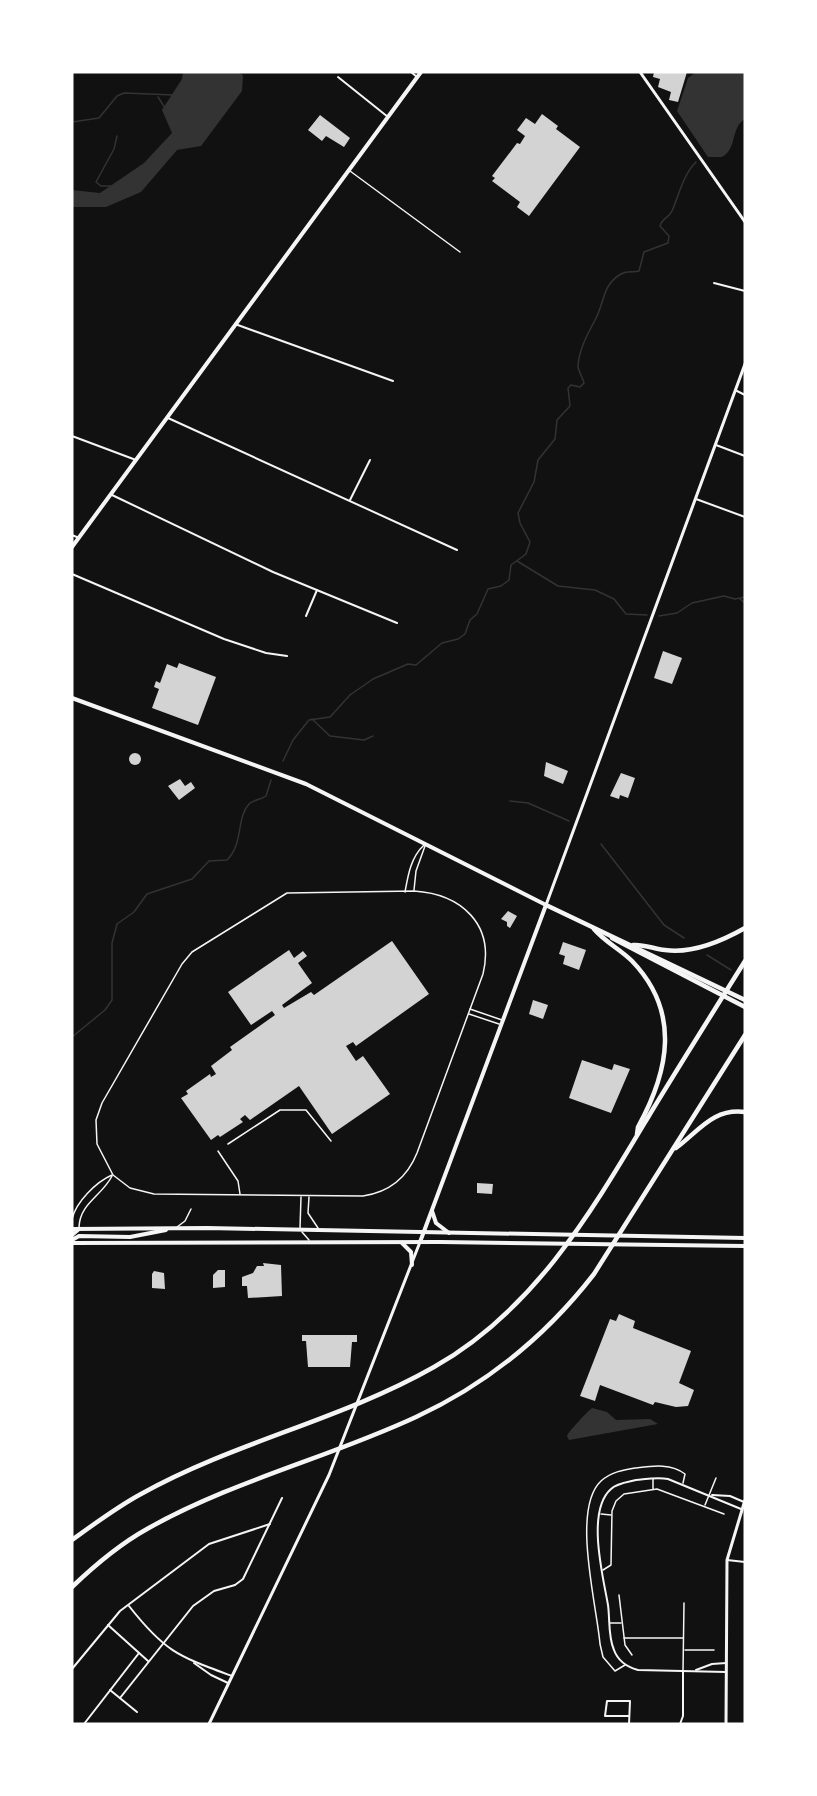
<svg xmlns="http://www.w3.org/2000/svg" width="817" height="1796" viewBox="0 0 817 1796" font-family="Rubik,sans-serif">
	<style>
		.water { fill: #333 }
		.lines { fill: none; stroke-linecap: round; stroke-linejoin: round }
		.stream { stroke: #333; stroke-width: 1.5 }
		.building { fill: #d3d3d3 }
		.service { stroke: #f5f5f5; stroke-width: 1.5 }
		.minor { stroke: #f5f5f5; stroke-width: 2 }
		.tertiary { stroke: #f5f5f5; stroke-width: 3 }
		.secondary { stroke: #f5f5f5; stroke-width: 3 }
		.primary { stroke: #f5f5f5; stroke-width: 4 }
		.motorway { stroke: #f5f5f5; stroke-width: 4.5 }
	</style>
	<rect width="100%" height="100%" fill="#111"/>
	<!-- water -->
	<g class="water">
		<path d="M183 72H237L243 75 242 91 201 146 177 150 141 192 106 207H72V190L100 193 144 163 172 133 162 110 182 79Z"/>
		<path d="M696 72H745V119C730 128 738 148 722 157H708L677 111 688 78Z"/>
		<path d="M592 1408 607 1412 616 1420 650 1419 658 1424 569 1440 567 1436C568 1432 588 1411 592 1408Z"/>
	</g>
	<g class="lines">
		<!-- stream -->
		<g class="stream">
			<path d="M158 97 165 108"/>
			<path d="M72 122 99 118 117 96 124 93 174 95"/>
			<path d="M111 186H101L96 182 114 149 117 136"/>
			<path d="M517 561 558 586 595 590 614 599 626 614 647 615"/>
			<path d="M740 599 745 603"/>
			<path d="M659 616 677 613 692 603 724 596 735 599 745 597"/>
			<path d="M312 719 330 736 364 740 373 736"/>
			<path d="M283 761 293 740 309 720 330 717 350 695 373 679 408 664 416 665 442 643 458 639 465 634 470 620 477 614 488 589 501 586 509 580 511 565 526 554 530 542 520 523 518 513 534 482 538 460 555 439 557 420 570 406 568 388 571 385 580 387 584 383C583 378 578 371 578 366 579 348 589 332 596 318 605 301 602 285 621 274 628 270 633 273 639 271L644 252 668 243 669 236 660 226C662 218 669 218 672 211 679 195 683 175 696 162"/>
			<path d="M510 801 528 803 569 821"/>
			<path d="M601 844 664 925 684 938"/>
			<path d="M707 955 731 970"/>
			<path d="M72 1037 105 1010 112 1000V943L117 924 134 912 147 894 192 879 209 861 227 860C244 843 236 818 249 804 253 800 260 800 266 796L271 780"/>
		</g>
	</g>
	<!-- building -->
	<g class="building">
		<path d="M654 72H687L678 102 669 100 671 92 658 87 660 79 653 77Z"/>
		<path d="M542 114 558 126 556 129 580 147 529 216 517 207 520 202 492 181 495 178 492 176 517 143 520 144 525 136 517 130 526 118 535 124Z"/>
		<path d="M320 115 350 138 344 147 326 136 322 141 308 130Z"/>
		<path d="M663 651 682 658 672 684 654 678Z"/>
		<path d="M179 663 216 677 198 725 152 708 159 689 154 687 156 681 160 683 167 664 177 668Z"/>
		<circle cx="135" cy="759" r="6"/>
		<path d="M546 762 568 771 563 784 544 776Z"/>
		<path d="M621 773 635 778 628 798 620 795 619 799 610 796Z"/>
		<path d="M180 779 185 786 191 782 195 788 179 800 168 786Z"/>
		<path d="M508 911 517 916 510 928 507 926V922L501 919Z"/>
		<path d="M392 941 429 994 356 1046 353 1042 346 1046 356 1061 363 1056 390 1094 332 1134 299 1086 250 1120 245 1115 240 1119 243 1122 220 1137 218 1135 211 1140 181 1098 188 1094 186 1091 210 1074 211 1077 216 1074 211 1066 232 1050 230 1047 275 1015 272 1011 251 1025 228 992 289 950 294 958 303 951 307 956 298 963 312 983 282 1005 284 1008 311 992 314 995Z"/>
		<path d="M563 942 586 950 579 970 563 964 565 956 559 954Z"/>
		<path d="M533 1000 548 1005 543 1019 529 1014Z"/>
		<path d="M582 1060 612 1070 614 1064 630 1069 611 1113 569 1098Z"/>
		<path d="M477 1183 493 1184 492 1194 477 1193Z"/>
		<path d="M263 1263 281 1265 282 1296 248 1298 247 1286H242V1277L253 1273 257 1266H264Z"/>
		<path d="M218 1270H225V1287L213 1288V1275Z"/>
		<path d="M154 1271 164 1273 165 1289 152 1288V1274Z"/>
		<path d="M619 1314 635 1321 633 1328 691 1351 679 1383 694 1390 688 1406 676 1407 655 1402 653 1405 600 1385 595 1401 580 1396 610 1319 616 1321Z"/>
		<path d="M302 1335H357V1342H352L350 1367H308L306 1341H302Z"/>
	</g>
	<g class="lines">
		<!-- service -->
		<g class="service">
			<path d="M350 171 460 252"/>
			<path d="M414 890 416 871 425 846"/>
			<path d="M414 891C461 894 495 924 483 974L417 1153C407 1178 390 1192 363 1196L154 1194 130 1188 113 1175 97 1144 96 1120 102 1103 182 964 192 952 287 893Z"/>
			<path d="M405 892C408 875 411 857 424 845"/>
			<path d="M470 1009 502 1020"/>
			<path d="M469 1014 499 1024"/>
			<path d="M228 1144 280 1110H306L331 1141"/>
			<path d="M218 1151 238 1181 240 1194"/>
			<path d="M309 1197 308 1213 318 1228"/>
			<path d="M72 1219C76 1202 96 1182 112 1175"/>
			<path d="M79 1227C80 1203 102 1196 112 1176"/>
			<path d="M177 1227 185 1221 191 1209"/>
			<path d="M300 1228 301 1197"/>
			<path d="M302 1232 309 1240"/>
			<path d="M653 1479V1489"/>
			<path d="M705 1505 716 1478"/>
			<path d="M601 1514 611 1515"/>
			<path d="M603 1570 611 1565 612 1511 616 1501 624 1494 657 1489 724 1514"/>
			<path d="M619 1595 625 1645 632 1655"/>
			<path d="M610 1623H621"/>
			<path d="M624 1638H683"/>
			<path d="M685 1650H714"/>
			<path d="M625 1665 615 1671 603 1657 600 1644C597 1606 571 1509 601 1481 611 1472 623 1470 635 1468 652 1466 671 1463 685 1474L683 1483"/>
			<path d="M683 1671 684 1603"/>
		</g>
		<!-- minor -->
		<g class="minor">
			<path d="M411 72 417 77"/>
			<path d="M338 77 388 117"/>
			<path d="M714 283 745 291"/>
			<path d="M235 324 393 381"/>
			<path d="M735 390 745 395"/>
			<path d="M168 418 457 550"/>
			<path d="M72 436 136 460"/>
			<path d="M716 445 745 456"/>
			<path d="M112 495 273 572 397 623"/>
			<path d="M696 499 745 517"/>
			<path d="M350 500 370 460"/>
			<path d="M72 535 79 538"/>
			<path d="M72 574 224 639 266 653 287 656"/>
			<path d="M306 616 317 590"/>
			<path d="M712 1495 730 1496 744 1502"/>
			<path d="M727 1560 745 1562"/>
			<path d="M129 1606C165 1652 178 1656 232 1676"/>
			<path d="M108 1625 148 1661"/>
			<path d="M194 1663 211 1675 228 1683"/>
			<path d="M72 1669 120 1611 209 1544 270 1524"/>
			<path d="M696 1670 712 1664 726 1663"/>
			<path d="M726 1672 638 1670C627 1667 618 1661 614 1650 608 1637 610 1619 608 1605 603 1576 586 1511 611 1489 617 1483 628 1482 636 1480 647 1479 657 1477 668 1479L741 1509"/>
			<path d="M110 1690 137 1712"/>
			<path d="M120 1698 193 1606 214 1591 235 1585 243 1579 282 1498"/>
			<path d="M629 1716H605L607 1701H630L629 1724"/>
			<path d="M84 1724 139 1653"/>
			<path d="M680 1724 683 1716V1671"/>
		</g>
		<!-- tertiary -->
		<g class="tertiary">
			<path d="M546 905 745 364"/>
			<path d="M726 1724 727 1560 745 1500"/>
		</g>
		<!-- secondary -->
		<g class="secondary">
			<path d="M640 72 745 222"/>
			<path d="M209 1724 329 1475 420 1242"/>
		</g>
		<!-- primary -->
		<g class="primary">
			<path d="M72 547 421 72"/>
			<path d="M72 698 306 784 546 905 420 1242"/>
			<path d="M432 1211 436 1223 449 1233"/>
			<path d="M72 1229 207 1228 745 1238"/>
			<path d="M72 1235 79 1229"/>
			<path d="M72 1240 79 1236 130 1237 166 1230"/>
			<path d="M72 1243 440 1242 745 1246"/>
			<path d="M402 1243 411 1252 412 1265"/>
		</g>
		<!-- motorway -->
		<g class="motorway">
			<path d="M546 905 745 1000"/>
			<path d="M594 929C605 942 620 949 632 961 681 1012 669 1071 638 1127L637 1134"/>
			<path d="M612 938 745 1007"/>
			<path d="M633 945C644 944 654 949 665 950 692 954 722 941 745 928"/>
			<path d="M676 1148C699 1131 713 1108 745 1112"/>
			<path d="M72 1540C94 1524 117 1507 141 1494 234 1442 341 1420 434 1367 535 1310 592 1211 650 1114 681 1063 713 1012 745 961"/>
			<path d="M72 1587C95 1565 120 1544 147 1529 232 1481 328 1458 416 1417 487 1384 546 1336 594 1274L745 1035"/>
		</g>
	</g>
	<!-- border -->
	<rect width="817" height="1796" fill="none" stroke="#ffffff" stroke-width="147"/>
</svg>
